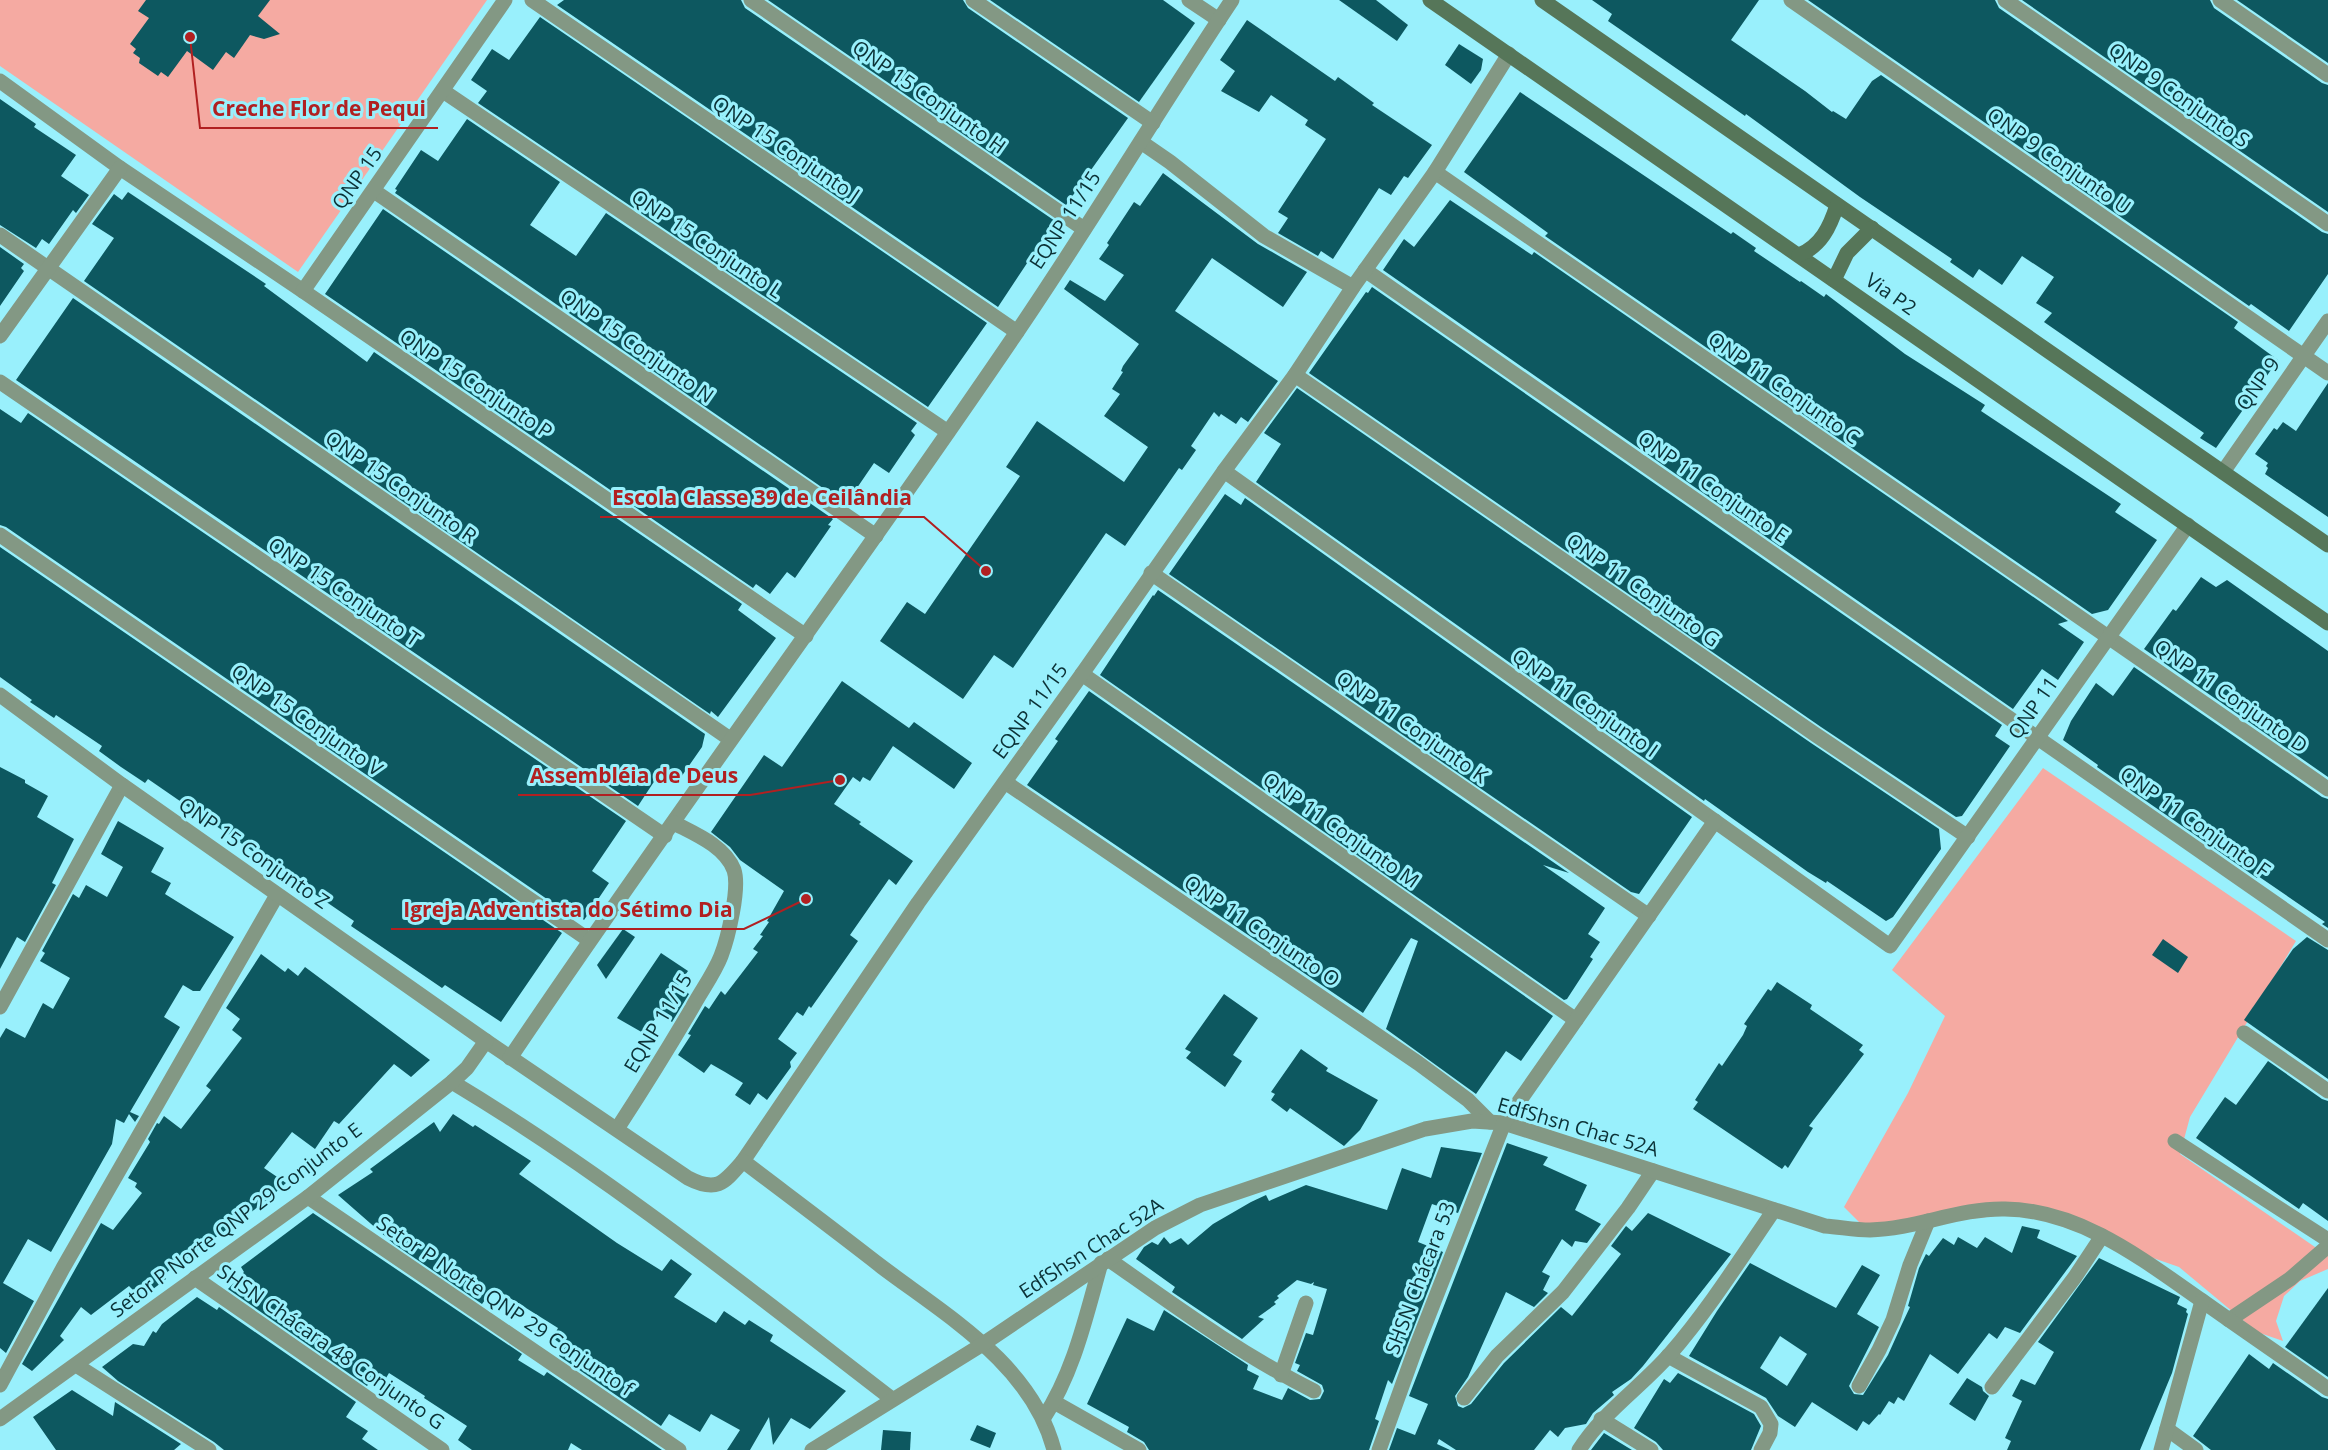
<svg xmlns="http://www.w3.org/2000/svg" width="2328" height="1450" viewBox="0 0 2328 1450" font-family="'Open Sans',sans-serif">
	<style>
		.green { fill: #f5aaa2 }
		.building { fill: #0d5860; fill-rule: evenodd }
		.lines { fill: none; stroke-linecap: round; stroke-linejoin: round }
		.minor { stroke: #839884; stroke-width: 15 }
		.tertiary { stroke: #839884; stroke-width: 15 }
		.secondary { stroke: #567659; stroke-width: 15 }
		.labels { text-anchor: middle; stroke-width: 6; stroke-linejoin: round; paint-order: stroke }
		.street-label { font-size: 20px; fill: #0b3136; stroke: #99f0fc }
		.leader { fill: none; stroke: #b12021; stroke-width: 2 }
		.callout-dot { fill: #b12021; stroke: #99f0fc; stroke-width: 2 }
		.callout-label { font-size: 21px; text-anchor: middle; font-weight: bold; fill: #b12021; stroke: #99f0fc; stroke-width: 6; stroke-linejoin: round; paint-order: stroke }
	</style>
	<rect width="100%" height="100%" fill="#99f0fc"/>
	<!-- green -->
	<g class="green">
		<path d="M0 0H487L298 272 0 66Z"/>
		<path d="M2043 768 2296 941 2190 1117 2180 1154 2328 1256V1269L2300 1281 2284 1296 2276 1321 2283 1341 2257 1332 2179 1267 2023 1213 1867 1230 1844 1207 1908 1093 1945 1016 1892 970Z"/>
	</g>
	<!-- building -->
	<g class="building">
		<path d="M146 0H270L258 16 280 34 264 39 250 35 234 58 226 52 213 70 187 51 168 77 161 72 158 76 139 63 140 58 133 53 136 49 130 44 149 18 138 11Z"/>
		<path d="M564 0H741L745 8 1055 221 998 307 557 5Z"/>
		<path d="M768 0H963L968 8 1128 118 1066 205Z"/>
		<path d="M990 0H1163L1195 23 1139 102Z"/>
		<path d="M1339 0H1376L1408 25 1397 41Z"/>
		<path d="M1592 0H1759L1731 40 1805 91 1832 112 1833 111 1846 119 1872 81 1881 75 2238 322 2234 328 2278 360 2216 448 2200 438 2204 433 2044 322 2052 313 2036 303 2054 277 2022 256 2002 285 1979 269 1973 278 1950 262 1952 259 1860 197 1746 114 1745 116 1608 21 1612 14Z"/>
		<path d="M1808 0H1995L1999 8 2322 232 2328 234V274L2289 331 2251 304 2249 306Z"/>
		<path d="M2022 0H2210L2214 8 2322 83 2328 85V212Z"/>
		<path d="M2237 0H2328V63Z"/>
		<path d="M540 17 987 323 928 407 478 103 487 91 471 80 492 49 509 60Z"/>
		<path d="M1247 20 1335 81 1338 77 1374 103 1372 105 1432 145 1408 178 1404 176 1391 195 1379 188 1333 259 1321 251 1318 256 1278 233 1288 218 1278 212 1326 139 1305 125 1308 120 1271 95 1259 112 1221 91 1235 71 1220 60Z"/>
		<path d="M1459 44 1483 59 1481 70 1471 84 1445 65Z"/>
		<path d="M1520 92 1731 234 1733 232 1756 248 1754 251 1800 282 1801 281 1824 297 1826 294 1905 354 1985 405 1981 411 2121 504 2115 512 2157 540 2108 610 2092 614 1545 236 1548 233 1464 172Z"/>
		<path d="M0 99 36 124 34 127 76 155 61 176 89 195 76 213 73 210 49 244 42 239 36 248 0 225Z"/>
		<path d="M467 119 560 182 530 225 576 256 606 213 917 423 911 431 915 435 889 473 874 463 846 504 395 193 397 190 395 189 421 150 438 161Z"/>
		<path d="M1163 173 1258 244 1307 272 1283 307 1212 258 1175 311 1278 381 1248 422 1241 417 1236 424 1221 414 1219 417 1214 412 1191 446 1196 450 1182 470 1179 468 1125 546 1106 533 1013 668 994 655 963 699 880 641 907 602 925 614 1020 476 1006 467 1037 421 1124 482 1148 447 1104 416 1120 394 1112 389 1123 372 1121 371 1123 366 1139 344 1064 289 1070 280 1105 301 1124 275 1099 259 1109 245 1107 243 1134 202 1140 206Z"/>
		<path d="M128 192 266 284 264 286 367 362 374 352 742 604 738 610 776 638 718 717 711 711 710 714 84 281 114 238 92 224 114 194 122 200Z"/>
		<path d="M1450 200 1532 255 1534 252 2068 621 2058 624 2084 642 2058 680 2042 669 2013 709 1383 270 1404 239 1414 247Z"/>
		<path d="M383 209 833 519 828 525 831 526 795 578 787 572 770 594 756 584 753 588 325 294Z"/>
		<path d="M0 247 24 264 21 268 24 271 0 306Z"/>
		<path d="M1372 287 2002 725 1995 736 2010 746 1962 816 1956 817 1821 727 1309 373 1366 292 1368 293Z"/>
		<path d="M73 298 705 734 702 747 679 780 663 768 638 806 16 380Z"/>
		<path d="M2328 383V517L2265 474 2268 468 2266 466 2268 463 2255 454 2274 428 2277 430 2283 422 2296 431Z"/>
		<path d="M1297 388 1811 743 1939 829 1941 849 1893 917 1886 921 1827 881 1826 883 1808 872 1705 799 1704 801 1256 482 1281 444 1264 433Z"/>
		<path d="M0 409 21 423 28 413 626 821 592 871 609 883 584 920 580 916 576 919 6 527 0 525Z"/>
		<path d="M1225 494 1241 505 1245 498 1692 817 1639 894 1631 892 1169 574Z"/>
		<path d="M0 547 562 933 501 1022 445 985 442 988 382 947 351 926 354 921 148 779 145 783 121 767 99 751 102 746 56 715 54 718 30 702 32 700 0 677Z"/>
		<path d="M2201 577 2216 587 2227 580 2328 651V777L2144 649 2173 609 2176 611 2182 603Z"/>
		<path d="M1158 590 1569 873 1543 865 1605 908 1588 934 1600 942 1590 957 1593 959 1567 999 1564 1000 1100 675 1153 595 1154 596Z"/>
		<path d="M2134 667 2322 797 2328 799V928L2322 924 2325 922 2258 876 2257 878 2097 767 2098 765 2063 740 2071 721 2096 683 2113 696Z"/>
		<path d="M842 681 909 728 914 722 972 763 954 789 893 746 870 781 863 777 860 782 853 777 834 804 861 822 859 824 913 861 896 885 889 879 850 935 858 941 835 974 811 1008 809 1006 803 1016 797 1012 778 1039 797 1053 790 1062 791 1067 767 1100 758 1093 750 1105 735 1095 743 1083 725 1072 711 1064 704 1073 678 1055 691 1035 688 1034 705 1006 709 1009 721 991 725 995 758 952 753 949 763 936 760 935 769 922 767 921 784 891 740 860 730 847 711 832 764 755 782 767Z"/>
		<path d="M1089 691 1553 1016 1521 1061 1506 1051 1476 1094 1386 1029 1418 941 1411 938 1363 1013 1027 785 1058 741 1055 739Z"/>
		<path d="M0 767 25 780V783L48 796 37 817 74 839 52 883 56 885 25 942 17 937 0 969Z"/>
		<path d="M118 821 164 848 151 872 171 883 165 894 234 937 200 991H193L183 985 164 1017 180 1027 130 1112 139 1116 135 1122 129 1114 124 1123 116 1119 112 1144 51 1252 28 1239 3 1283 34 1301 6 1353 0 1348V1038L6 1028 25 1038 43 1003 53 1009 70 978 40 961 45 953 42 951 73 894 79 898 86 885 107 897 123 867 101 854Z"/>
		<path d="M623 929 635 937 606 979 597 965Z"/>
		<path d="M2307 937 2328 950V1079L2244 1020 2293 949Z"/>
		<path d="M2163 939 2188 957 2178 973 2152 955Z"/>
		<path d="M661 953 688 971 679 984V986L689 994 672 1022 659 1013 645 1034 617 1018Z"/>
		<path d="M261 954 285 972 288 968 298 976 305 967 430 1060 411 1077 394 1064 339 1124 334 1121 315 1149 292 1132 264 1168 286 1183 265 1202 163 1275 166 1279 148 1293 142 1285 134 1291 129 1286 91 1315 81 1307 60 1336 64 1340 32 1371 22 1364 101 1223 113 1230 142 1193 135 1187 137 1183 128 1178 150 1142 148 1139 157 1123 159 1124 164 1116 181 1129 211 1090 206 1086 242 1038 232 1030 240 1019 226 1008Z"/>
		<path d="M1777 982 1812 1005 1810 1009 1863 1045 1859 1050 1864 1054 1809 1126 1813 1128 1788 1168 1785 1165 1782 1169 1693 1109 1698 1102 1695 1100 1719 1063 1722 1066 1743 1035 1747 1026 1744 1024 1768 989 1771 991Z"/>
		<path d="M1224 994 1258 1018 1233 1055 1242 1061 1225 1087 1186 1058 1191 1052 1185 1049Z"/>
		<path d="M1301 1049 1328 1068 1326 1071 1378 1100 1360 1130 1344 1146 1290 1108 1287 1112 1271 1100 1275 1094 1271 1092Z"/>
		<path d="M2268 1061 2322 1099 2328 1101V1221L2303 1203 2299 1209 2196 1138 2225 1097 2236 1105Z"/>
		<path d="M453 1114 473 1127 475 1125 531 1161 519 1174 617 1243 662 1271 671 1259 692 1274 674 1297 716 1323 724 1311 745 1325 749 1320 773 1335 770 1341 846 1391 810 1429 791 1418 773 1445 769 1417 750 1450H727L740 1430 711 1414 700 1432 669 1414 661 1426 559 1356 565 1347 553 1338 558 1328 494 1288 482 1304 394 1244 338 1195 373 1172 370 1169 434 1122 440 1132Z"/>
		<path d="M1507 1143 1548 1157 1543 1165 1587 1185 1575 1210 1601 1224 1587 1243 1575 1241 1572 1247 1562 1239 1542 1272 1550 1276 1543 1290 1548 1293 1534 1307 1506 1292 1468 1377 1455 1396 1458 1406 1463 1408 1471 1404 1504 1363 1561 1307 1572 1316 1621 1254 1611 1246 1626 1226 1632 1231 1648 1213 1731 1254 1643 1366 1631 1379 1612 1392 1614 1395 1593 1413 1586 1424 1565 1428 1558 1437 1550 1430 1534 1450H1456L1439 1439 1437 1444 1450 1450H1389L1397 1428 1415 1435 1428 1404 1409 1396Z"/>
		<path d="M1441 1147 1482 1153 1458 1213 1432 1204 1418 1242 1443 1252 1392 1384 1388 1380 1375 1419 1379 1421 1369 1450H1149L1144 1442 1127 1432 1129 1427 1087 1404 1127 1318 1154 1331 1164 1310 1248 1365 1247 1370 1259 1376 1253 1389 1282 1400 1288 1388 1310 1400 1320 1399 1324 1391 1322 1385 1297 1371 1300 1365 1295 1363 1306 1333 1313 1335 1327 1289 1313 1285 1314 1282 1311 1284 1297 1280 1277 1296 1279 1298 1274 1302 1276 1304 1258 1317 1264 1319 1242 1339 1172 1292 1175 1287 1136 1259 1144 1247 1152 1242 1158 1245 1164 1237 1170 1244 1181 1238 1188 1245 1213 1224 1251 1202 1266 1195 1269 1201 1306 1185 1387 1210 1402 1168 1431 1178Z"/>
		<path d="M313 1213 522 1354 518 1360 544 1376 547 1372 662 1450H582L571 1443 568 1450H472L458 1440 467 1426 424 1398 425 1396 389 1373 386 1378 377 1373 367 1386 228 1289 244 1272 241 1267Z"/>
		<path d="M2022 1226 2040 1230 2037 1238 2077 1256 2020 1333 2005 1327 1997 1339 1989 1333 1958 1374 1930 1354 1904 1401 1898 1397 1894 1404 1889 1401 1880 1415 1879 1414 1869 1425 1863 1421 1857 1431 1812 1402 1795 1427 1778 1416 1766 1398 1689 1356 1717 1311 1750 1263 1836 1308 1862 1265 1880 1275 1857 1314 1879 1327 1849 1386 1854 1394 1863 1395 1888 1355 1902 1324 1910 1307 1908 1306 1919 1268 1926 1254 1929 1256 1943 1238 1954 1245 1958 1237 1977 1248 1985 1237 2012 1253ZM1780 1336 1807 1354 1787 1386 1760 1368Z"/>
		<path d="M2099 1258 2180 1297 2177 1304 2187 1309 2186 1312 2188 1314 2172 1373 2140 1450H2007L2011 1441 2005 1438 2022 1401 2012 1396 2021 1379 2035 1385 2054 1352 2038 1342Z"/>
		<path d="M2328 1288V1377L2285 1347Z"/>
		<path d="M197 1297 217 1310 219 1307 356 1402 346 1417 368 1431 362 1439 378 1450H224L214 1442 118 1381 102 1367 133 1344 144 1346 153 1331 156 1333 162 1324Z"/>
		<path d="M2249 1354 2269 1369 2273 1363 2322 1397 2328 1399V1450H2211L2193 1436Z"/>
		<path d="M1678 1373 1754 1414 1761 1426 1751 1450H1663L1656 1442 1634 1428 1664 1379 1670 1383Z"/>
		<path d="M1967 1378 1982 1387 1983 1391 1989 1396 1975 1421 1949 1404Z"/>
		<path d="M72 1390 113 1416 115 1402 181 1444 174 1450H56L33 1417Z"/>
		<path d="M977 1425 996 1433 990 1448 970 1440Z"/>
		<path d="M883 1430 911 1432 910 1450H881Z"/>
		<path d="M1604 1433 1627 1447 1632 1450H1591Z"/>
	</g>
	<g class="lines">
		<!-- minor -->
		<g class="minor">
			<path d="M532 0 1017 332"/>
			<path d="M751 0 1084 229"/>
			<path d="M973 0 1153 123"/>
			<path d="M1189 0 1219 20"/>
			<path d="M1791 0 2328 373"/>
			<path d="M2005 0 2328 224"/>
			<path d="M2220 0 2328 75"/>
			<path d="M0 81 120 168 303 291 806 636"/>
			<path d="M443 91 948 432"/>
			<path d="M1141 142 1170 162 1264 236 1353 287"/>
			<path d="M1435 172 2328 789"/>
			<path d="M374 191 876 536"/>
			<path d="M0 235 730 739"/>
			<path d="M1365 270 2328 940"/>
			<path d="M303 291 505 0"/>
			<path d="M0 336 120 168"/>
			<path d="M1295 375 1816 735 1968 837"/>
			<path d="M0 382 665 836"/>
			<path d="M1224 471 1890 946 2188 525"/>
			<path d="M2223 472 2328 321"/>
			<path d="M0 535 589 940"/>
			<path d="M1151 573 1649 916"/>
			<path d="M1082 674 1576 1020"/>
			<path d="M1005 782 1418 1063 1468 1100 1490 1122"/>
			<path d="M0 1007 122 785"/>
			<path d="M2244 1033 2328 1091"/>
			<path d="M486 1041 688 1178C717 1193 724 1183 743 1161L918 903 1082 674 1224 471 1295 375 1353 287 1435 172 1509 54"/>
			<path d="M510 1058C674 814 850 578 1015 335 1090 225 1158 111 1232 0"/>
			<path d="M452 1082C607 1175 749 1289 892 1399"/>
			<path d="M617 1129C643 1089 668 1049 692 1008 701 991 714 974 721 956 728 938 740 888 734 870 725 846 695 834 674 823"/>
			<path d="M2175 1141 2328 1240"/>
			<path d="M743 1161C789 1196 836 1231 882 1267 947 1316 1032 1365 1054 1450"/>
			<path d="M308 1197 679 1450"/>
			<path d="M1108 1259C1175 1306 1240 1354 1314 1391"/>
			<path d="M195 1278 442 1450"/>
			<path d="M2229 1320 2290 1279 2328 1246"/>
			<path d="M1668 1356 1761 1407 1771 1424 1770 1433 1761 1450"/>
			<path d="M76 1365 209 1450"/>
			<path d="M1281 1375 1306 1303"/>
			<path d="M0 1385 63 1268 277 895"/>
			<path d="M1859 1386 1879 1350 1893 1320 1910 1265 1928 1221"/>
			<path d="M1992 1387 2075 1277 2102 1236"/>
			<path d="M1464 1398 1497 1356 1563 1292 1628 1208 1653 1171"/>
			<path d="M1054 1402 1139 1450"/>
			<path d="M1043 1419C1074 1372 1086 1316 1101 1263"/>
			<path d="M1601 1419 1651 1450"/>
			<path d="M2167 1429 2196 1450"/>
			<path d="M812 1450 983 1344 1155 1228 1200 1205 1425 1129 1472 1121 1504 1123 1825 1226C1840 1227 1855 1230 1870 1230 1916 1229 1959 1208 2005 1209 2080 1210 2142 1259 2201 1300 2243 1330 2286 1359 2328 1389"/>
			<path d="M1379 1450 1415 1350 1504 1123 1715 821"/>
			<path d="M1579 1450C1603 1412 1640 1388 1670 1354 1709 1309 1741 1258 1774 1210"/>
			<path d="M2161 1450 2202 1301"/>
		</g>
		<!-- tertiary -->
		<path class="tertiary" d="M0 695 122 785 486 1041 467 1068 452 1082 308 1197 0 1419"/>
		<!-- secondary -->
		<g class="secondary">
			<path d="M1430 0 2328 623"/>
			<path d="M1542 0 2328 545"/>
			<path d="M1799 255C1821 246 1830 227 1837 205"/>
			<path d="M1834 280 1847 253 1872 228"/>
		</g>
	</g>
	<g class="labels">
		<!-- street labels -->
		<g class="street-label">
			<text transform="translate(2179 95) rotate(35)" y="7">QNP 9 Conjunto S</text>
			<text transform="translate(929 97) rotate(35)" y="7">QNP 15 Conjunto H</text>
			<text transform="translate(786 149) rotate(34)" y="7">QNP 15 Conjunto J</text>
			<text transform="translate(2059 161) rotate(35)" y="7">QNP 9 Conjunto U</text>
			<text transform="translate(357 178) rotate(-55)" y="7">QNP 15</text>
			<text transform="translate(1065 220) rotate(-57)" y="7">EQNP 11/15</text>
			<text transform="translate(707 244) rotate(34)" y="7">QNP 15 Conjunto L</text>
			<text transform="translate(1891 294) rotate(35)" y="7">Via P2</text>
			<text transform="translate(637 346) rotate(35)" y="7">QNP 15 Conjunto N</text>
			<text transform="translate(476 384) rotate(34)" y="7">QNP 15 Conjunto P</text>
			<text transform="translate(2258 384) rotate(-55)" y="7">QNP 9</text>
			<text transform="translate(1784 388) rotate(35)" y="7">QNP 11 Conjunto C</text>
			<text transform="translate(401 487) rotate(35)" y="7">QNP 15 Conjunto R</text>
			<text transform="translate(1713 487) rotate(35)" y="7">QNP 11 Conjunto E</text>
			<text transform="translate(1643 590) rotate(35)" y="7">QNP 11 Conjunto G</text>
			<text transform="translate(344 592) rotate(34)" y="7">QNP 15 Conjunto T</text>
			<text transform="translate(2231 696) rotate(35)" y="7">QNP 11 Conjunto D</text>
			<text transform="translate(1585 703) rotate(35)" y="7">QNP 11 Conjunto I</text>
			<text transform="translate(2033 708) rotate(-55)" y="7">QNP 11</text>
			<text transform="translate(1030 711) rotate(-54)" y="7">EQNP 11/15</text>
			<text transform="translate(307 720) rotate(35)" y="7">QNP 15 Conjunto V</text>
			<text transform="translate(1412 727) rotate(35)" y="7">QNP 11 Conjunto K</text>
			<text transform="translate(2195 822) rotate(35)" y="7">QNP 11 Conjunto F</text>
			<text transform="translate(1341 830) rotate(35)" y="7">QNP 11 Conjunto M</text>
			<text transform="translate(254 853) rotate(35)" y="7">QNP 15 Conjunto Z</text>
			<text transform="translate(1262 931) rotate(34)" y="7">QNP 11 Conjunto O</text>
			<text transform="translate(658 1023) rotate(-59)" y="7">EQNP 11/15</text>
			<text transform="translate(1578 1127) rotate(16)" y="7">EdfShsn Chac 52A</text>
			<text transform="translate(236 1220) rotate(-37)" y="7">Setor P Norte QNP 29 Conjunto E</text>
			<text transform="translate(1091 1248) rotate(-33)" y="7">EdfShsn Chac 52A</text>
			<text transform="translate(1420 1278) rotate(-69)" y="7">SHSN Chácara 53</text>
			<text transform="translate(505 1306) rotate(34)" y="7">Setor P Norte QNP 29 Conjunto f</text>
			<text transform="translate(331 1347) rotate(35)" y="7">SHSN Chácara 48 Conjunto G</text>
		</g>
	</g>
	<!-- callouts -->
	<path class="leader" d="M190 37L200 128H438M986 571L924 517H600M840 780L750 795H518M806 899L744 929H391"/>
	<g class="callout-dot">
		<circle cx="190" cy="37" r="6"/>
		<circle cx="986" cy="571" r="6"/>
		<circle cx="840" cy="780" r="6"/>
		<circle cx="806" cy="899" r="6"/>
	</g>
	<g class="callout-label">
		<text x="319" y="116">Creche Flor de Pequi</text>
		<text x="762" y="505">Escola Classe 39 de Ceilândia</text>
		<text x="634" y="783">Assembléia de Deus</text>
		<text x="568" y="917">Igreja Adventista do Sétimo Dia</text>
	</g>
</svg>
